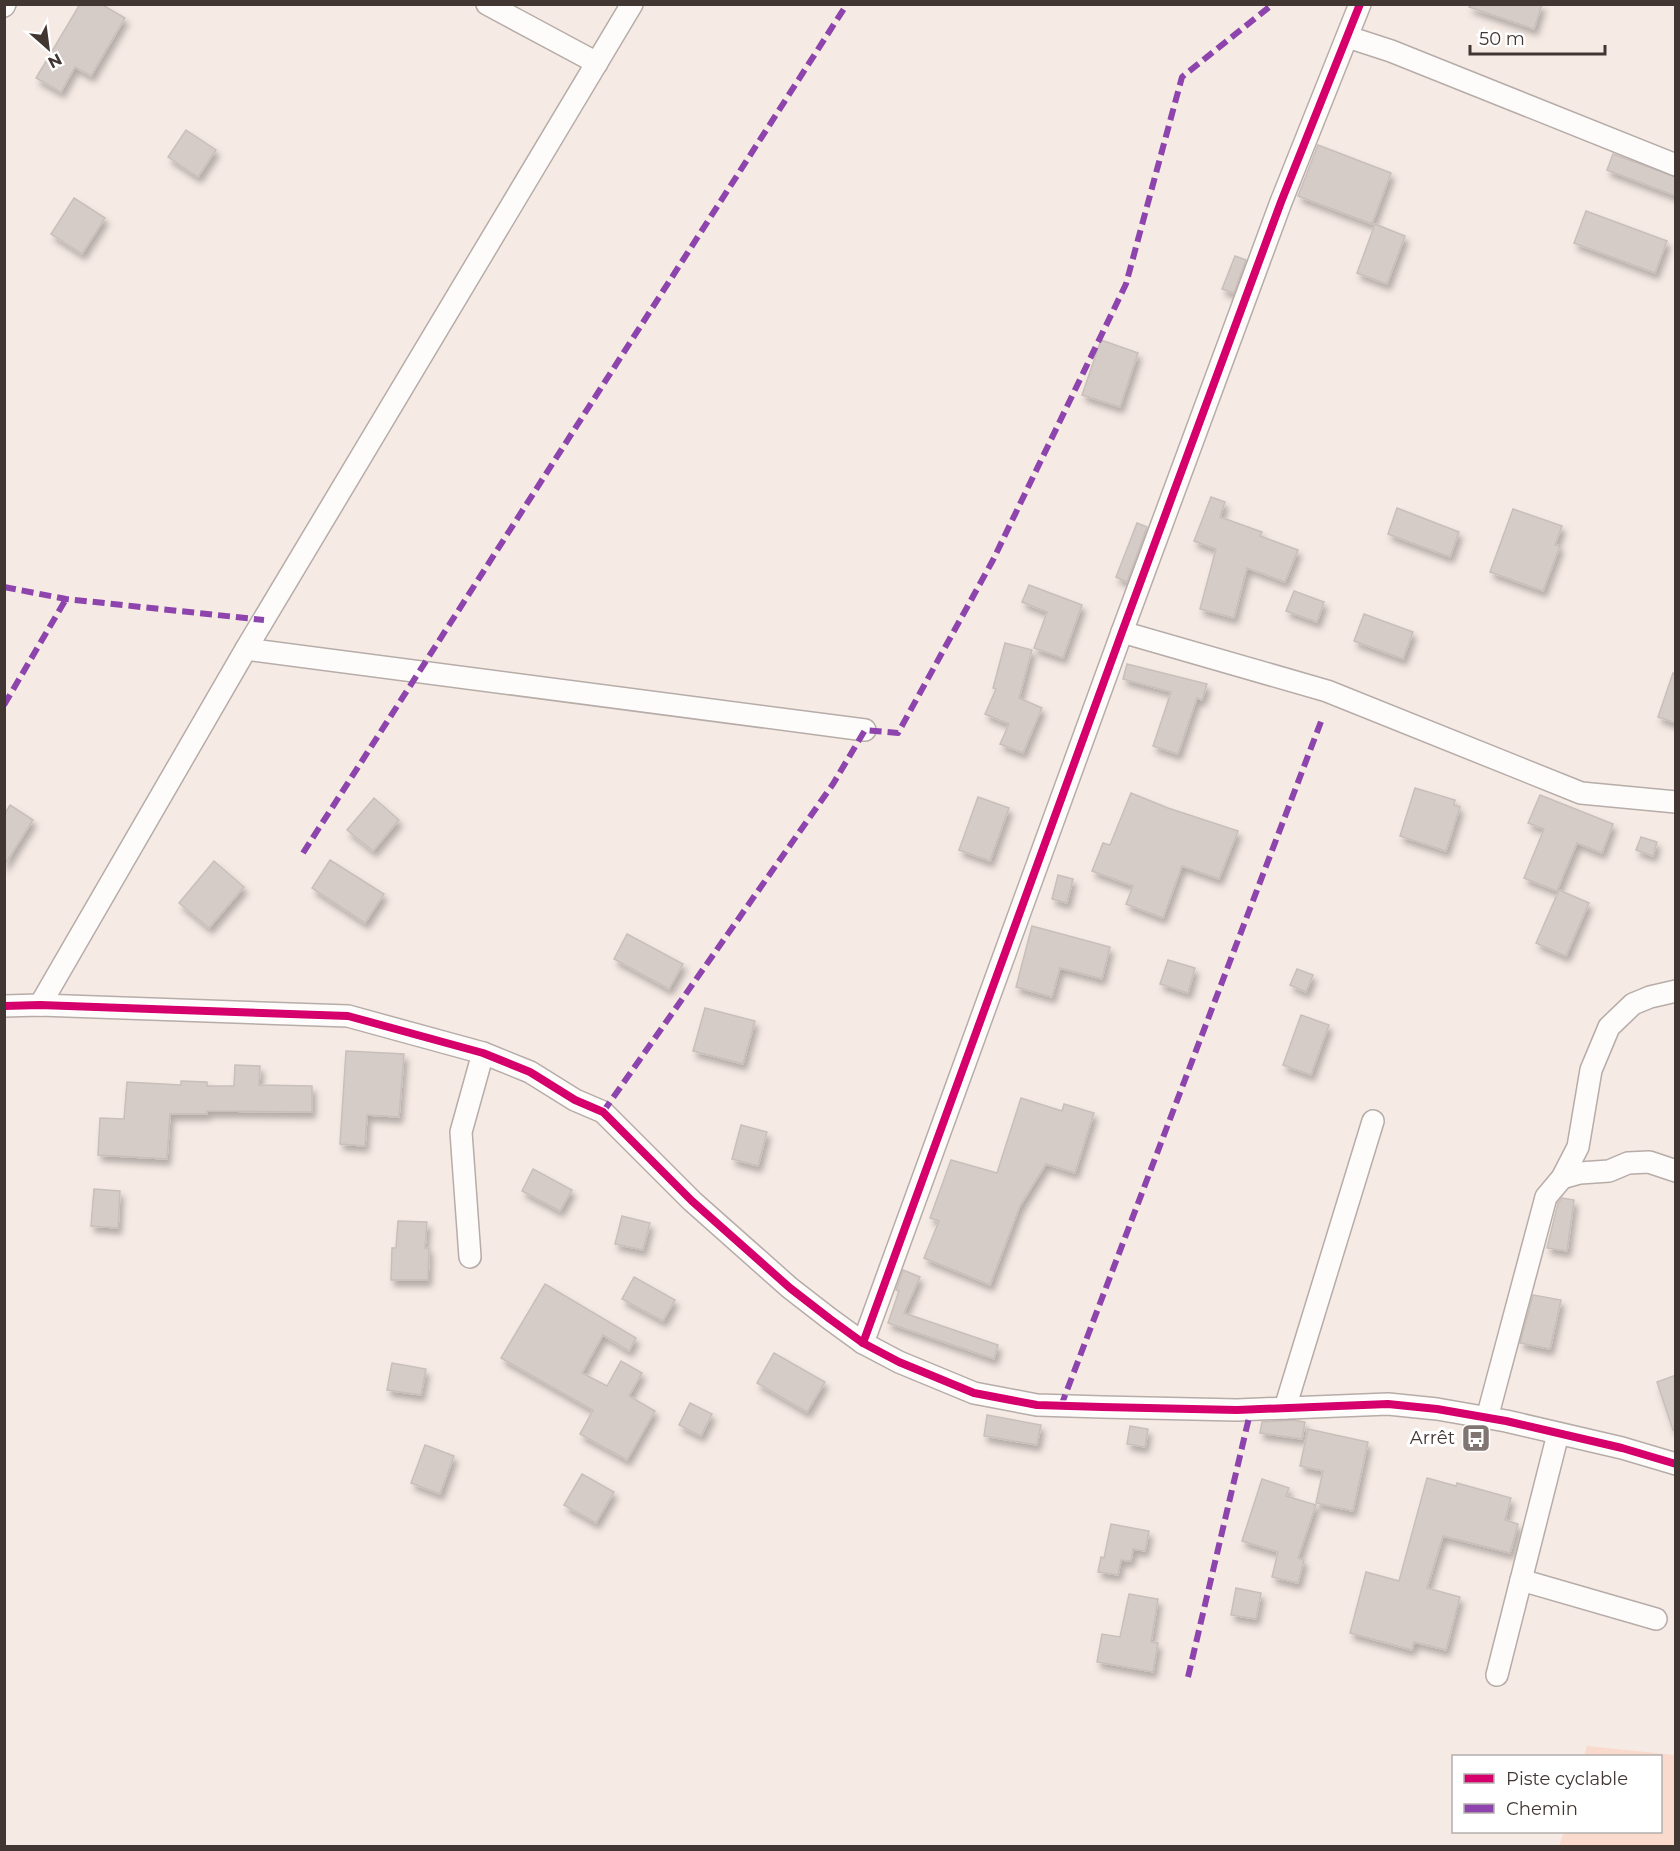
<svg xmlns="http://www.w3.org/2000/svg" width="1680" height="1851" viewBox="0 0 1680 1851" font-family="Montserrat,sans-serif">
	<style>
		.green { fill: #f9dacc }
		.building { fill: #d6ccc7; stroke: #c9bfba; stroke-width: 1.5; filter: url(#shadow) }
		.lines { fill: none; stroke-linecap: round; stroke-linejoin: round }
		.minor-casing { stroke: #b6aca8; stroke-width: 24 }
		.minor { stroke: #fefcfb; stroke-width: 21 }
		.quiet { stroke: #8e44ad; stroke-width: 6; stroke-dasharray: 12 6; stroke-linecap: butt }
		.cycleway-casing { stroke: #fff; stroke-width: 11 }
		.cycleway { stroke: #d6006c; stroke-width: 8 }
		.labels { text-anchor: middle; stroke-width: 6; stroke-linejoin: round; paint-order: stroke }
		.poi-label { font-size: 18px; fill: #413632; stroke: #fff; text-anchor: end }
	</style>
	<defs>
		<filter id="shadow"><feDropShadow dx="3.5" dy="6" stdDeviation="3" flood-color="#0004"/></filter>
	</defs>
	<rect width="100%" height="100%" fill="#f6eae4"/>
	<!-- green -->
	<path class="green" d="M1587 1746 1675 1755V1846H1559L1564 1832H1660V1756H1584Z"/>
	<!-- building -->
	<g class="building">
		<path d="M80 4H101L125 18 91 76 75 67 61 92 36 78Z"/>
		<path d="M1470 4H1542L1534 29 1469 7Z"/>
		<path d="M186 130 216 150 198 177 168 157Z"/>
		<path d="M1318 145 1391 173 1372 224 1298 196Z"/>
		<path d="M1613 154 1676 177V196L1607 170Z"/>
		<path d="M74 198 105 218 82 254 51 234Z"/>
		<path d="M1586 211 1667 241 1655 273 1574 243Z"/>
		<path d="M1375 224 1405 236 1387 284 1357 273Z"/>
		<path d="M1235 256 1246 260 1234 293 1222 289Z"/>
		<path d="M1101 340 1138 353 1120 407 1082 395Z"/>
		<path d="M1211 497 1225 502 1220 517 1262 532 1260 536 1298 550 1285 582 1247 568 1234 618 1200 609 1216 549 1194 541Z"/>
		<path d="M1397 508 1459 532 1450 557 1388 534Z"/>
		<path d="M1513 509 1562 526 1555 545 1560 546 1543 591 1490 572Z"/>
		<path d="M1137 523 1147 527 1127 582 1116 577Z"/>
		<path d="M1029 585 1082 605 1063 658 1034 648 1047 612 1022 602Z"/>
		<path d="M1294 591 1324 602 1317 622 1286 611Z"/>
		<path d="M1364 614 1413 632 1403 659 1354 641Z"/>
		<path d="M1005 643 1032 650 1019 698 1042 708 1023 753 1000 744 1009 724 985 714 996 689 993 688Z"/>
		<path d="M1127 664 1207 684 1202 700 1197 698 1178 754 1153 746 1171 692 1123 679Z"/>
		<path d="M1673 673H1676V723L1658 717Z"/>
		<path d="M1415 788 1455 800 1454 805 1460 807 1446 851 1400 836Z"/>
		<path d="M1131 793 1168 808 1238 831 1219 879 1182 866 1163 918 1126 904 1133 886 1092 871 1103 843 1110 845Z"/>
		<path d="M1540 795 1613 824 1602 853 1577 843 1557 891 1524 878 1544 829 1528 823Z"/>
		<path d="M978 797 1009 808 990 861 959 850Z"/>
		<path d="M374 798 399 820 373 851 347 830Z"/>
		<path d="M10 805 33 820 4 866V815Z"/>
		<path d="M1641 837 1657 842 1653 856 1636 850Z"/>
		<path d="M330 860 384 894 365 923 312 888Z"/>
		<path d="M214 861 244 887 209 928 179 903Z"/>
		<path d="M1058 875 1073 879 1067 903 1052 899Z"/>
		<path d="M1559 890 1589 903 1566 956 1536 943Z"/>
		<path d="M1032 926 1110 947 1102 979 1060 968 1052 997 1016 987Z"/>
		<path d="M627 934 683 964 669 989 614 959Z"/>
		<path d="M1168 960 1195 968 1188 993 1160 984Z"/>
		<path d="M1297 969 1313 975 1306 992 1290 985Z"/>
		<path d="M705 1008 755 1021 743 1064 693 1051Z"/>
		<path d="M1301 1015 1329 1025 1311 1075 1283 1065Z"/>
		<path d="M346 1051 404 1054 399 1117 367 1115 365 1146 340 1144Z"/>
		<path d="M235 1065 260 1066 259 1085 312 1086V1112L207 1111V1114H170L167 1159 98 1155 100 1118 124 1119 127 1082 181 1085V1081L207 1082V1086H234Z"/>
		<path d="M1021 1098 1062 1111 1064 1104 1094 1113 1075 1173 1046 1164 1020 1206 990 1285 924 1258 939 1221 930 1218 951 1160 997 1173Z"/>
		<path d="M741 1125 767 1132 758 1166 732 1159Z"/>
		<path d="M533 1169 572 1190 560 1211 522 1191Z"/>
		<path d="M94 1189 120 1191 118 1228 91 1226Z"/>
		<path d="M1562 1198 1574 1200 1567 1251 1547 1248 1558 1203Z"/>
		<path d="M622 1216 650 1223 643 1250 615 1244Z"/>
		<path d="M398 1221 427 1222 425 1248H429L428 1280H391L392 1248H396Z"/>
		<path d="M903 1270 920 1277 904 1313 998 1345 994 1359 888 1323 899 1291 896 1290Z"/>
		<path d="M634 1277 675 1300 663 1321 622 1299Z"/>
		<path d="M545 1284 636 1338 629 1351 603 1335 582 1373 607 1386 621 1361 642 1373 629 1396 655 1411 627 1460 580 1434 593 1410 501 1358Z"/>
		<path d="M1533 1295 1561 1300 1550 1349 1520 1343Z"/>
		<path d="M774 1353 825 1382 807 1412 757 1383Z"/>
		<path d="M392 1363 426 1369 421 1395 387 1390Z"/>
		<path d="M1676 1375V1429L1673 1430 1657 1382Z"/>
		<path d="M690 1403 712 1414 701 1436 679 1425Z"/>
		<path d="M987 1415 1041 1425 1037 1445 984 1436Z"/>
		<path d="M1294 1420 1305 1422 1302 1439 1260 1433 1262 1422Z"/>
		<path d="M1130 1426 1148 1429 1145 1447 1127 1444Z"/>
		<path d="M1308 1429 1368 1442 1353 1511 1316 1503 1323 1471 1300 1466Z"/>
		<path d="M425 1445 454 1456 440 1494 411 1483Z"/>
		<path d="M582 1474 614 1492 596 1523 564 1505Z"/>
		<path d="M1427 1478 1456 1486 1457 1483 1511 1498 1505 1520 1518 1524 1510 1553 1443 1536 1427 1588 1460 1597 1446 1650 1414 1642 1412 1650 1350 1633 1366 1572 1399 1581Z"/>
		<path d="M1262 1479 1289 1488 1286 1496 1316 1505 1298 1558 1304 1560 1298 1583 1272 1577 1278 1552 1242 1541Z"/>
		<path d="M1111 1524 1149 1531 1145 1551 1133 1549 1131 1561 1121 1560 1118 1575 1098 1572 1101 1557 1104 1558Z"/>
		<path d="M1236 1588 1261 1593 1256 1619 1231 1615Z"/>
		<path d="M1129 1594 1158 1599 1151 1642 1158 1643 1153 1672 1097 1662 1102 1634 1120 1637Z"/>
	</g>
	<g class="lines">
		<!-- minor casing -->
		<g class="minor-casing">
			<g id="minor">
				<path d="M487 4 597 63"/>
				<path d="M4 6 5 4"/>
				<path d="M1348 37 1391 51 1676 165"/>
				<path d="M1122 632 1327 691 1581 793 1676 802"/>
				<path d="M246 649 865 730"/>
				<path d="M40 1005 246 649 632 4"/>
				<path d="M4 1006 40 1005 348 1016 483 1053 530 1072 575 1100 603 1112 692 1201 790 1288 830 1319 863 1343 899 1362 974 1393 1037 1405 1102 1407 1237 1410 1388 1404 1437 1409 1506 1421 1622 1448 1676 1464"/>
				<path d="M1562 1178 1580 1173 1609 1171 1628 1163 1649 1162 1676 1171"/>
				<path d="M470 1257 461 1132 483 1053"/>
				<path d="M863 1343 1122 632 1281 202 1360 4"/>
				<path d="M1285 1408 1373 1121"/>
				<path d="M1487 1418 1546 1197 1562 1178 1578 1147 1591 1070 1609 1027 1633 1004 1650 997 1676 991"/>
				<path d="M1521 1580 1656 1619"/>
				<path d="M1497 1675 1558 1434"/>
			</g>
		</g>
		<!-- minor -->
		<use href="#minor" class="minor"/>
		<!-- quiet -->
		<g class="quiet">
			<path d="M4 587 66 599 264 620"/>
			<path d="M4 705 66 599"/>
			<path d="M303 853 847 4"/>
			<path d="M603 1112 833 784 865 730 898 733 993 560 1126 284 1182 77 1273 4"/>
			<path d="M1061 1406 1322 719"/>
			<path d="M1188 1677 1251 1409"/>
		</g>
		<!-- cycleway casing -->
		<g class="cycleway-casing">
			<g id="cycleway">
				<path d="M4 1006 40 1005 348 1016 483 1053 530 1072 575 1100 603 1112 692 1201 790 1288 830 1319 863 1343 899 1362 974 1393 1037 1405 1102 1407 1237 1410 1388 1404 1437 1409 1506 1421 1622 1448 1676 1464"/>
				<path d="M863 1343 1122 632 1281 202 1360 4"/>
			</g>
		</g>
		<!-- cycleway -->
		<use href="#cycleway" class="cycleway"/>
	</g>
	<!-- icons -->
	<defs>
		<g id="bus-square" transform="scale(1.5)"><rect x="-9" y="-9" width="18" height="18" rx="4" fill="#807570" stroke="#fff"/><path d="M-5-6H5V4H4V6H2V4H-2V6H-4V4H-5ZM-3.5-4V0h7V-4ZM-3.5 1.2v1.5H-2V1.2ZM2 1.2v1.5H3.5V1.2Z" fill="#fff"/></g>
	</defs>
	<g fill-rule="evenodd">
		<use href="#bus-square" x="1476" y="1438"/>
	</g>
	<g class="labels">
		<!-- poi labels -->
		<g class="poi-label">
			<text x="1455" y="1444">Arrêt</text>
		</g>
	</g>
	<!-- border -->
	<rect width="1680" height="1851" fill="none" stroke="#413632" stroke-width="12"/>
	<!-- legend -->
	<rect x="1452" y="1755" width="210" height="78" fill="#ffffff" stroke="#b3afad" stroke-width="1.5"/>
	<rect x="1464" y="1774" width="30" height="9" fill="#d6006c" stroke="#b3afad" stroke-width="1.5"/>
	<text x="1506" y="1785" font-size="18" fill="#413632">Piste cyclable</text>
	<rect x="1464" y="1804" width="30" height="9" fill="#8e44ad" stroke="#b3afad" stroke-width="1.5"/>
	<text x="1506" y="1815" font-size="18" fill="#413632">Chemin</text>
	<!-- north arrow -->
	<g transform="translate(48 48) rotate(152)" stroke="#ffffff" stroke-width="4.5" paint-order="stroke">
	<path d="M0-4.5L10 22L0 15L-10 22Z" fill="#413632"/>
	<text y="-9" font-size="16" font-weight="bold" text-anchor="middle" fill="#413632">N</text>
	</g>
	<!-- scale -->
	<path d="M1470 45v9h135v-9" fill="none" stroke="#413632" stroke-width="3"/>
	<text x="1479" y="45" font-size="18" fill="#413632" stroke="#ffffff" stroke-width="4.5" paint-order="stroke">50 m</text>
</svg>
